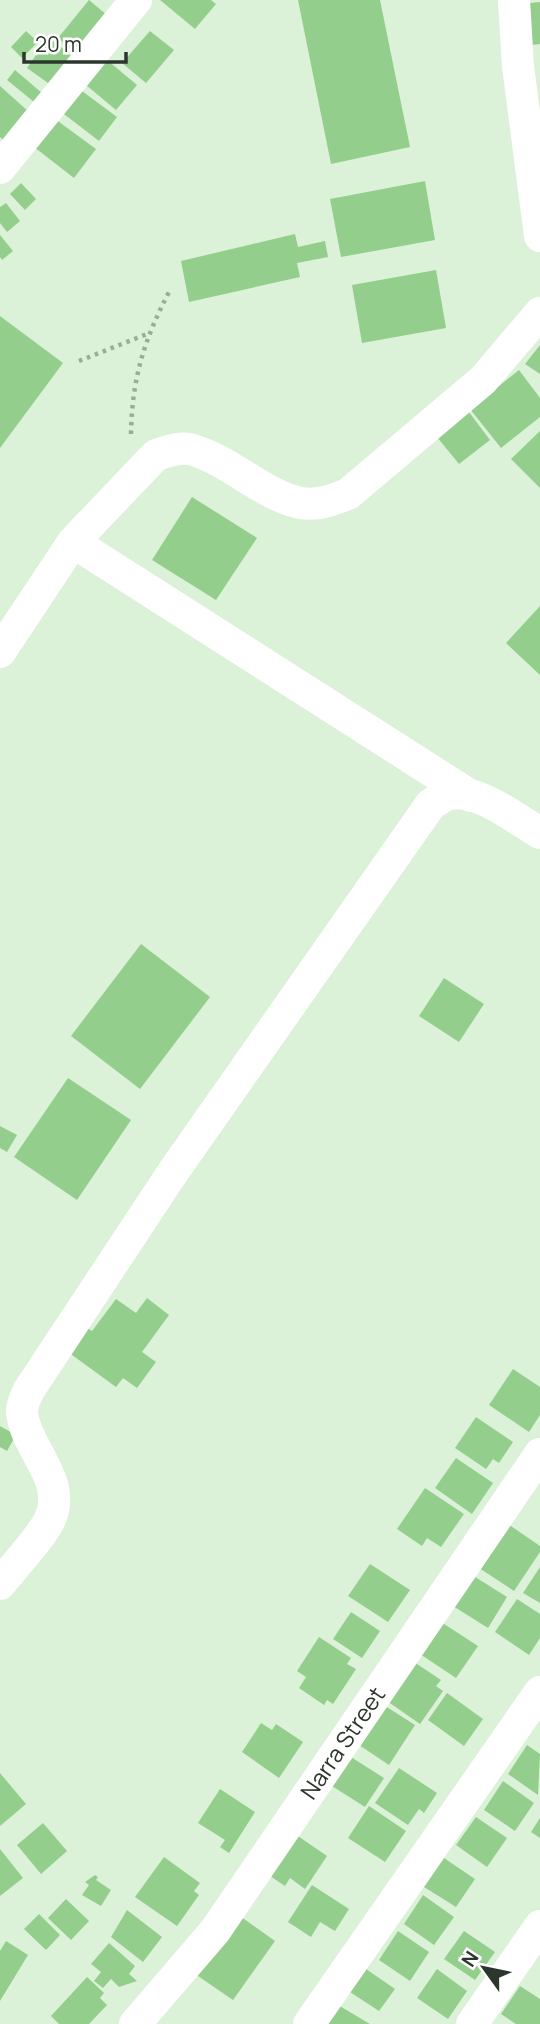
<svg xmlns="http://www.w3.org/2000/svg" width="540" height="2024" viewBox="0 0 540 2024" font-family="Manrope,sans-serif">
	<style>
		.building { fill: #94ce8d }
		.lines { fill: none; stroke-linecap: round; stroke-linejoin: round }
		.path { stroke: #9aac98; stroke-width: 4.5; stroke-dasharray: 3.5 5; stroke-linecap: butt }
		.street { stroke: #fff; stroke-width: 32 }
		.labels { text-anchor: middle; stroke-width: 5; stroke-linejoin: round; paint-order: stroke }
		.street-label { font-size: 23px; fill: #2d362c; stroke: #fff }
	</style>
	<rect width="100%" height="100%" fill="#dbf2d8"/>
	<!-- building -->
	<g class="building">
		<path d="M89 0 114 21 83 59 58 38Z"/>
		<path d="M160 0H211L216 4 195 29Z"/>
		<path d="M298 0H380L410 147 331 164Z"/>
		<path d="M540 2V44L523 46 519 4Z"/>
		<path d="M26 31 38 42 22 58 11 47Z"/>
		<path d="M150 31 174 50 146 83 122 63Z"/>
		<path d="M48 38 76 58 55 88 27 68Z"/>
		<path d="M107 60 137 85 116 110 86 85Z"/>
		<path d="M15 70 42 93 34 102 7 80Z"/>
		<path d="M0 86 29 112 4 141 0 137Z"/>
		<path d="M78 88 117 117 99 141 60 111Z"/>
		<path d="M55 119 96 149 74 178 34 147Z"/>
		<path d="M425 181 435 240 341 257 330 199Z"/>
		<path d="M21 183 36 199 25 210 10 194Z"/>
		<path d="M6 203 20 221 7 232 0 223V207Z"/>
		<path d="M295 234 298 247 325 241 328 257 297 263 300 277 189 302 181 261Z"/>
		<path d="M0 235 13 251 2 260 0 257Z"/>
		<path d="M436 270 446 328 362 343 352 285Z"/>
		<path d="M0 316 63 363 0 448Z"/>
		<path d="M540 345V374L525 364Z"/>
		<path d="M519 370 540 398V417L501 448 470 409Z"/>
		<path d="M469 412 490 440 459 464 437 437Z"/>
		<path d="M540 431V488L511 459Z"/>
		<path d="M192 497 257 538 216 600 152 560Z"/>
		<path d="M540 606V675L506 643Z"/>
		<path d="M141 944 210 997 140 1089 71 1036Z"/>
		<path d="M444 978 484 1004 459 1042 419 1016Z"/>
		<path d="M68 1078 131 1120 77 1200 14 1157Z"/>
		<path d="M0 1126 17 1135 7 1152 0 1148Z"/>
		<path d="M147 1298 169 1315 142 1352 156 1362 137 1388 123 1378 116 1387 68 1352 86 1327 92 1331 116 1299 136 1313Z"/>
		<path d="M513 1369 540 1387V1415L529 1432 489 1405Z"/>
		<path d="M476 1417 513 1442 499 1463 493 1459 486 1469 455 1448Z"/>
		<path d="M0 1426 16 1435 7 1451 0 1447Z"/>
		<path d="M456 1458 493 1483 472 1514 435 1488Z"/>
		<path d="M425 1488 464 1514 441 1547 427 1538 422 1546 397 1529Z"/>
		<path d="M505 1522 540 1546V1552L514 1591 476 1566Z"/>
		<path d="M370 1564 410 1590 388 1622 348 1596Z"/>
		<path d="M540 1567V1603L523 1593Z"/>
		<path d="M472 1575 507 1597 488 1628 453 1606Z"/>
		<path d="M517 1599 540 1614V1638L529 1655 495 1632Z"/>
		<path d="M351 1612 380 1631 362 1658 333 1639Z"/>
		<path d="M438 1620 478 1646 456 1678 417 1652Z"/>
		<path d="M319 1637 351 1658 347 1664 356 1669 333 1704 327 1700 324 1705 299 1688 306 1677 297 1671Z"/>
		<path d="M414 1662 441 1680 436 1686 443 1691 420 1724 387 1701Z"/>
		<path d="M447 1693 483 1719 464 1746 428 1720Z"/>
		<path d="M382 1704 415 1725 389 1765 356 1743Z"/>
		<path d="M261 1723 272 1730 276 1724 303 1742 279 1778 242 1752Z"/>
		<path d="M527 1745 540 1754 538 1795 508 1774Z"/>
		<path d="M351 1757 384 1778 365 1807 332 1786Z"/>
		<path d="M399 1768 437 1793 424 1813 419 1809 408 1825 375 1803Z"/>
		<path d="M0 1773 26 1804 0 1826Z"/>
		<path d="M503 1781 534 1803 515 1831 484 1810Z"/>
		<path d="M220 1789 255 1812 229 1853 220 1847 225 1840 198 1823Z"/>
		<path d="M369 1806 406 1831 385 1862 348 1838Z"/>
		<path d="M476 1817 507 1838 487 1867 456 1845Z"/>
		<path d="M540 1818V1838L531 1832Z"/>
		<path d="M43 1823 67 1851 41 1874 17 1845Z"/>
		<path d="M295 1834 327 1856 305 1889 290 1878 285 1886 267 1874Z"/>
		<path d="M0 1849 23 1878 0 1896Z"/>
		<path d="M164 1857 200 1883 194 1891 199 1895 177 1926 135 1897Z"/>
		<path d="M444 1858 475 1879 456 1907 424 1887Z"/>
		<path d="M95 1875 98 1877 96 1880 111 1890 101 1906 82 1895 89 1885 85 1882Z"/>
		<path d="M312 1885 349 1909 335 1931 320 1922 311 1937 288 1922Z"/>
		<path d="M423 1895 454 1917 434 1945 404 1924Z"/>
		<path d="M66 1899 89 1921 71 1940 48 1918Z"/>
		<path d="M127 1910 162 1937 143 1962 111 1937Z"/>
		<path d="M39 1914 60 1935 46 1950 24 1929Z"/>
		<path d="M237 1914 275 1941 233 2000 195 1974Z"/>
		<path d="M398 1931 429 1952 410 1981 379 1960Z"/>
		<path d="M464 1931 495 1952 475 1980 444 1959Z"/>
		<path d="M6 1941 28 1955 0 2001V1951Z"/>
		<path d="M109 1943 135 1966 129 1974 137 1981 119 1987 111 1979 103 1988 94 1981 101 1972 91 1964Z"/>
		<path d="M366 1969 395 1989 379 2011 350 1992Z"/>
		<path d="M437 1969 467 1991 448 2019 417 1998Z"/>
		<path d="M87 1977 104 1993 100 1998 107 2005 89 2024H59L51 2016Z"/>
		<path d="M520 1986 540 1999V2024H516L501 2014Z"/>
		<path d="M338 2005 370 2024H327Z"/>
	</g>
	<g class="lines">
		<!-- path -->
		<g class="path">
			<path d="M79 361 147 334"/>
			<path d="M131 434C132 378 144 340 170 290"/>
		</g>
		<!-- street -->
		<g class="street">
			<path d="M514 0 518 66 540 236"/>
			<path d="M0 168 136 0"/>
			<path d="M73 542 471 796"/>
			<path d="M0 652 73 542 156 455C168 451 181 446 193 450 231 461 262 495 301 503 317 506 333 500 348 494L483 380 540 313"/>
			<path d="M0 1584C13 1567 42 1537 50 1519 68 1479 24 1448 22 1411 22 1405 26 1396 29 1390L173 1172 431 804C437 801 444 795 451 794 477 788 518 820 540 833"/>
			<path id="s1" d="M135 2024 215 1931 540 1454"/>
			<path d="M309 2024 540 1692"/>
			<path d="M472 2024 540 1926"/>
		</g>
	</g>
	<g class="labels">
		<!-- street labels -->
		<g class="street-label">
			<text dy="8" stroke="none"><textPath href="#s1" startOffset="350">Narra Street</textPath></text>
		</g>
	</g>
	<!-- north arrow -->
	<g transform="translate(484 1968) rotate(303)" stroke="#ffffff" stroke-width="5" paint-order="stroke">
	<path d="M0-5L12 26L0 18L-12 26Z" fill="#2d362c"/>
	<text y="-10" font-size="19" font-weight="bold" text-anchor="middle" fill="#2d362c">N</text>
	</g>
	<!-- scale -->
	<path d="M24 52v10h102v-10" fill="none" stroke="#2d362c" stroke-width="3.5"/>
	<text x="35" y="52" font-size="21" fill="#2d362c" stroke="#ffffff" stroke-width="5" paint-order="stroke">20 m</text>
</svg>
